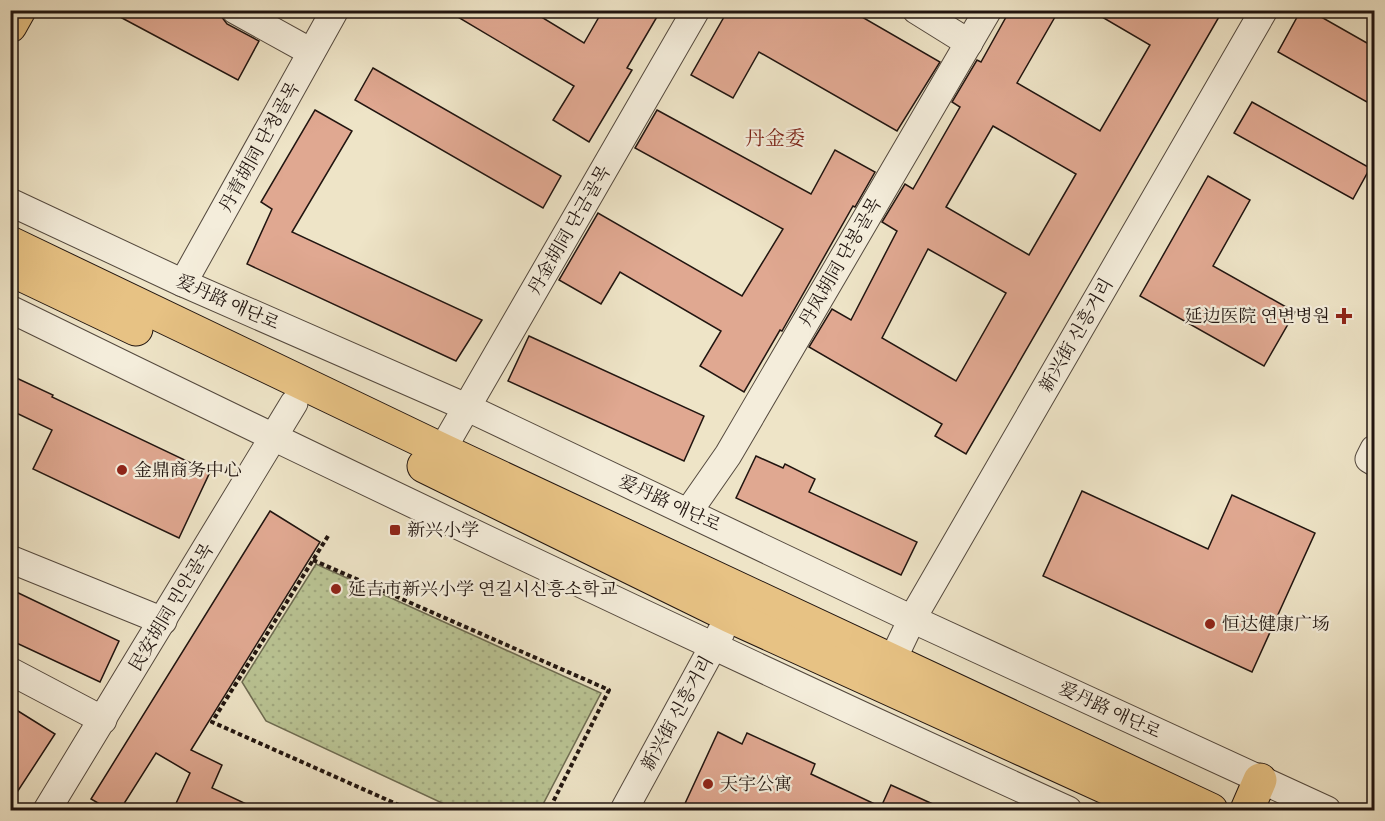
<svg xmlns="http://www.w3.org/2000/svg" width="1385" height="821" viewBox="0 0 1385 821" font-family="'IM FELL English','Noto Serif SC','Noto Serif KR',serif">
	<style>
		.park { fill: url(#park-dots); stroke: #6e6c52; stroke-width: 1.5 }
		.building { fill: #e0a891; stroke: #211510; stroke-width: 1.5; fill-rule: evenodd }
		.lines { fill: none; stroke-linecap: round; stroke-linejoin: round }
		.minor-casing { stroke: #54493e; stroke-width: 29 }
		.major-casing { stroke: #211510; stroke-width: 35 }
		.path { stroke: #211510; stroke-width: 4; stroke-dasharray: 4.5 3; stroke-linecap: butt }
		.minor { stroke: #f4eddb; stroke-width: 27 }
		.major { stroke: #e7c284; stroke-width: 33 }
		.poi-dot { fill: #8f2418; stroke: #f4eddb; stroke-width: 2 }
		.labels { text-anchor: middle; stroke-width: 4.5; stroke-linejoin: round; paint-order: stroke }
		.street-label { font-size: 18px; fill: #211510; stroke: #f4eddb }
		.poi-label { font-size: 18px; fill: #211510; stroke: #f4eddb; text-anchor: start }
		.neighbourhood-label { font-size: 20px; fill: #7a1f14; stroke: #f4eddb }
	</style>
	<defs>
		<pattern id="park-dots" width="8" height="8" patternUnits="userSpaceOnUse" patternTransform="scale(1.5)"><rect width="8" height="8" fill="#bac494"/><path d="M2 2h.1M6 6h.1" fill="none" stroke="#a0a87f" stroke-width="1.8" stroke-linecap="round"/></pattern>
	</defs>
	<rect width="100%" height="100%" fill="#eee4c7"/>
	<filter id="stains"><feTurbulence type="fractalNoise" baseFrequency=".00333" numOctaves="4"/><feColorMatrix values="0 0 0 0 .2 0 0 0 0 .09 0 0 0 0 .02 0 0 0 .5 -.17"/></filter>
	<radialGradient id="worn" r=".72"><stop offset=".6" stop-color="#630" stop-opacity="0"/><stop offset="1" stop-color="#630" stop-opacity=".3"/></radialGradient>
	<!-- park -->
	<path class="park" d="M316 564 601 693 540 810H457L266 721 242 682Z"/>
	<!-- building -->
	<g class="building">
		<path d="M107 10H210L221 16 227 24 259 41 238 80Z"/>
		<path d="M446 10H530L584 43 603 10H661L627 68 632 70 589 142 553 120 574 86Z"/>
		<path d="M728 10H850L940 62 897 131 759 52 733 98 691 75Z"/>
		<path d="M1010 10H1059L1017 83 1100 131 1150 45 1090 10H1223L966 454 935 436 942 424 809 347 832 309 851 320 897 231 882 222 905 184 913 189 960 107 952 102 977 60 981 62ZM993 126 1076 174 1029 255 946 207ZM928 249 1006 293 956 381 882 338Z"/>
		<path d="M1301 10H1309L1374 47V106L1278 52Z"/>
		<path d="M373 68 561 176 543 208 355 100Z"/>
		<path d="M1252 102 1370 168 1353 199 1234 133Z"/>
		<path d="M315 110 352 131 292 232 482 320 456 361 247 264 272 209 261 202Z"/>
		<path d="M657 110 811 194 835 150 875 172 855 207 853 206 782 331 780 330 744 392 700 366 721 331 620 272 601 304 559 280 598 213 742 296 783 229 635 148Z"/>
		<path d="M1208 176 1250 200 1213 266 1295 312 1264 366 1140 296Z"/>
		<path d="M529 336 704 416 684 461 508 381Z"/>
		<path d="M10 375 53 395 52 397 210 472 179 538 33 469 52 430 10 410Z"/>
		<path d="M756 456 783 468 785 464 815 479 809 492 917 542 901 575 736 498Z"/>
		<path d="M1082 491 1208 549 1232 495 1315 533 1252 672 1043 576Z"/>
		<path d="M270 511 320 542 191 750 222 765 212 788 259 810H173L190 773 156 753 120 810H110L91 799Z"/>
		<path d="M10 589 119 641 100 682 10 640Z"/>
		<path d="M10 706 55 734 10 803Z"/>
		<path d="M718 732 742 744 747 733 815 764 811 774 881 807 891 785 946 810H682Z"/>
	</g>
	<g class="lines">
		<!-- minor casing -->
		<g class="minor-casing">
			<g id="minor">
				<path d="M235 10 311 52"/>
				<path d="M916 10 969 43"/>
				<path d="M10 202 183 283 466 407 912 619 1327 810"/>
				<path d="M183 283 335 10"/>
				<path d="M10 309C361 481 713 648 1068 810"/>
				<path d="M1374 449 1369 459 1374 462"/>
				<path d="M442 450 696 10"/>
				<path d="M689 511 728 455 988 10"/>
				<path d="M10 559 163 621"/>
				<path d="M892 661 912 619 1264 10"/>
				<path d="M10 671 103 720"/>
				<path d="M47 810 294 403"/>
				<path d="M624 810 721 632"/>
			</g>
		</g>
		<!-- major casing -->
		<g class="major-casing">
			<g id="major">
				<path d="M10 26 19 10"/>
				<path d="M10 243 442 450 1211 810"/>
				<path d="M10 269 136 329"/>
				<path d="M424 466 730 616 1156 810"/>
				<path d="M1247 810 1260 780"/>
			</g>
		</g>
		<!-- path -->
		<g class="path">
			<path d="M328 536 212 722 410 810"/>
			<path d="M313 560 609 690 549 810"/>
		</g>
		<!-- minor -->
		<use href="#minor" class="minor"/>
		<!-- major -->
		<use href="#major" class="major"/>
	</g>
	<!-- markers -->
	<g class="poi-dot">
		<path d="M1341 307h6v6h6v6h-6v6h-6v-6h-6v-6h6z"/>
		<circle cx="122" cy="470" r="6"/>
		<rect x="389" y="524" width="12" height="12" rx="3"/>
		<circle cx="336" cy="589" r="6"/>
		<circle cx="1210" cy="624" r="6"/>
		<circle cx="708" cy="784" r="6"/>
	</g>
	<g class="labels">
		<!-- street labels -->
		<g class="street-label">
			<text transform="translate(259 147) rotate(-61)" y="6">丹青胡同 단청골목</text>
			<text transform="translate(569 230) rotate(-60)" y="6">丹金胡同 단금골목</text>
			<text transform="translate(840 262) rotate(-60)" y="6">丹凤胡同 단봉골목</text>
			<text transform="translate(228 302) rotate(24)" y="6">爱丹路 애단로</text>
			<text transform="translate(1076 335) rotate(-60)" y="6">新兴街 신흥거리</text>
			<text transform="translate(670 503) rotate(25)" y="6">爱丹路 애단로</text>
			<text transform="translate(171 607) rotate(-59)" y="6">民安胡同 민안골목</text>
			<text transform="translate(1110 710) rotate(25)" y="6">爱丹路 애단로</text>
			<text transform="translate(677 713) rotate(-61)" y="6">新兴街 신흥거리</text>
		</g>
		<!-- poi labels -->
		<g class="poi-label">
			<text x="1330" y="322" text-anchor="end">延边医院 연변병원</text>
			<text x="134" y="476">金鼎商务中心</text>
			<text x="407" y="536">新兴小学</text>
			<text x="348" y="595">延吉市新兴小学 연길시신흥소학교</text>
			<text x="1222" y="630">恒达健康广场</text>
			<text x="720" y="790">天宇公寓</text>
		</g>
		<!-- neighbourhood labels -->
		<g class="neighbourhood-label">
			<text x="775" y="145">丹金委</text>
		</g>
	</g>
	<!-- margin -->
	<rect width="1385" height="821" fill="none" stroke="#eee4c7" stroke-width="36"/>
	<rect x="12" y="12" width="1361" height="797" fill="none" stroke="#211510" stroke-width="3"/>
	<rect x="18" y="18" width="1349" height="785" fill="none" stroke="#211510" stroke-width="1.5"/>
	<rect width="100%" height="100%" filter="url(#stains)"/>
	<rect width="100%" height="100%" fill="url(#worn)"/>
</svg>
